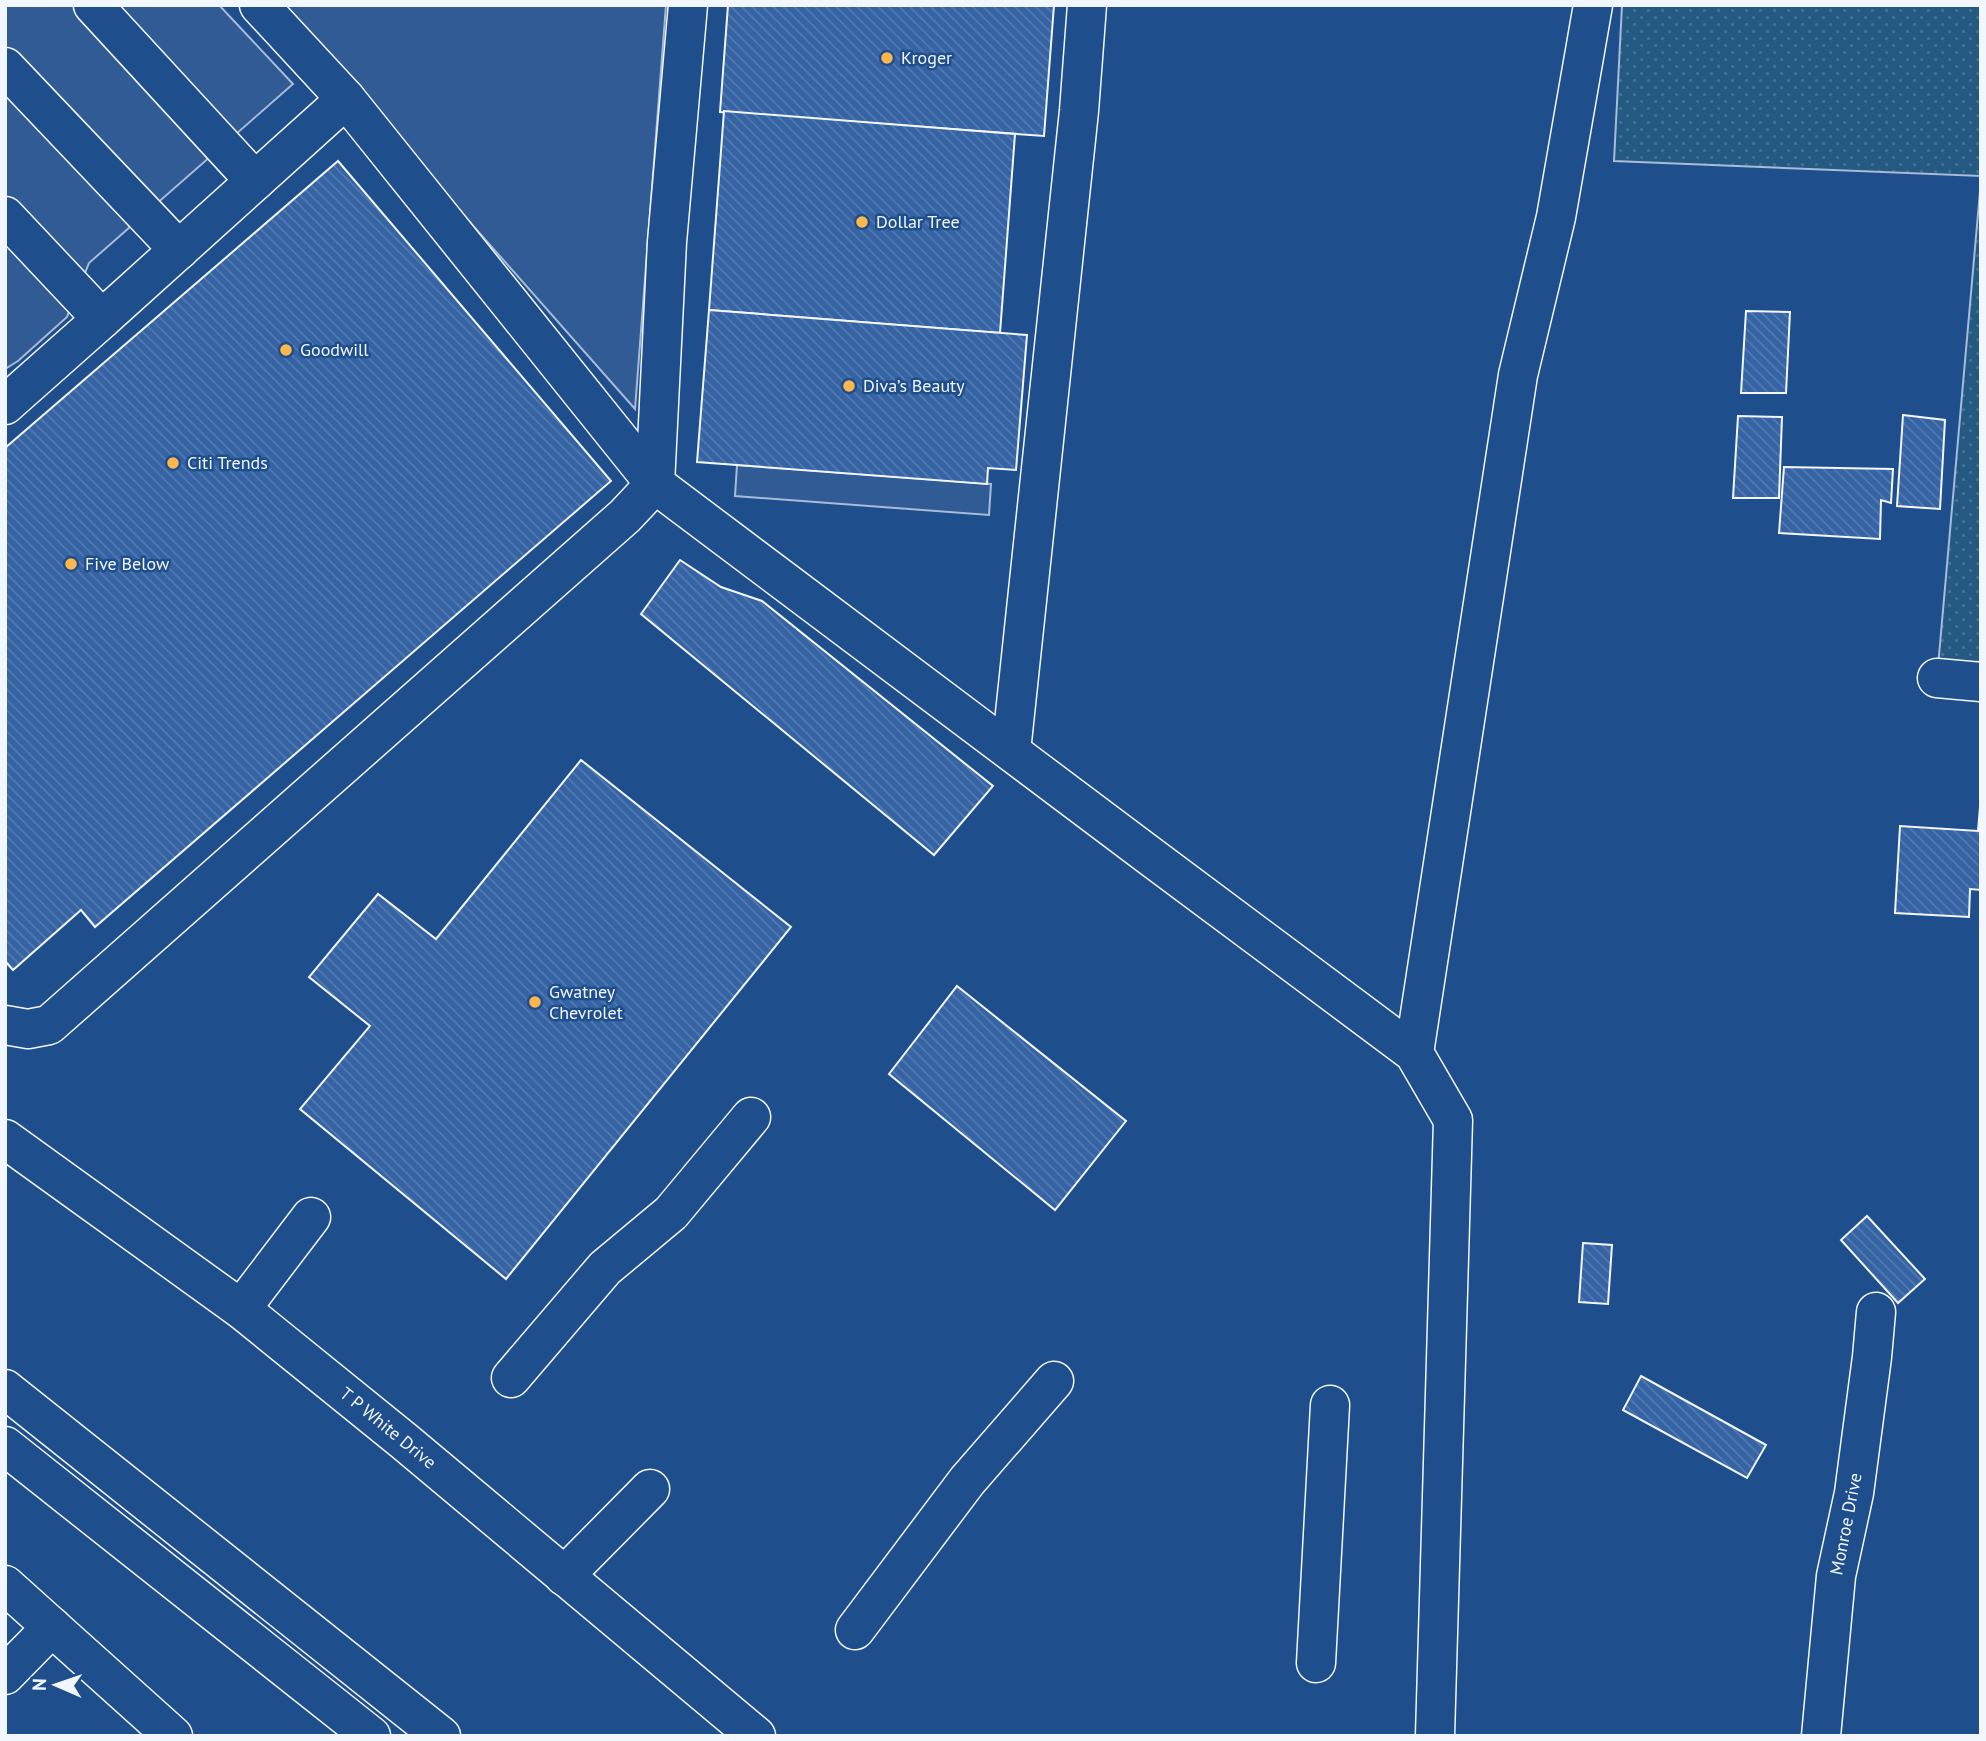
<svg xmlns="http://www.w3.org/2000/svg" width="1986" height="1741" viewBox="0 0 1986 1741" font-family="'PT Sans',sans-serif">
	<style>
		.grass { fill: url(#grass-dots); stroke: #a8bbd7; stroke-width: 2 }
		.parking { fill: #305b95; stroke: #a8bbd7; stroke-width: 2 }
		.building { fill: url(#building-back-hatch); stroke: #f2f6ff; stroke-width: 2 }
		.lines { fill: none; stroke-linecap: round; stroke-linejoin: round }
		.minor-casing { stroke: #f2f6ff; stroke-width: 41 }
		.major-casing { stroke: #f2f6ff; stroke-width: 41 }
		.highway-casing { stroke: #f2f6ff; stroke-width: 41 }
		.minor { stroke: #1f4e8c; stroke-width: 38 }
		.major { stroke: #1f4e8c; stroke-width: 38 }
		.highway { stroke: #1f4e8c; stroke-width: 38 }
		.poi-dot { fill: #ffb74d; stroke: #1f4e8c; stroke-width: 2.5 }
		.labels { text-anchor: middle; stroke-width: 5; stroke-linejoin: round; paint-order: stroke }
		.poi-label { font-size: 18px; fill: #f2f6ff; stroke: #1f4e8c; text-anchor: start }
		.street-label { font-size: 18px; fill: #f2f6ff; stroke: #1f4e8c }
	</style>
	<defs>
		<pattern id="grass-dots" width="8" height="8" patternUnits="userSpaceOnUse" patternTransform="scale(1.75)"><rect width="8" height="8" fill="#245a82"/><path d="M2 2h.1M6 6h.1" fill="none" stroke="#447295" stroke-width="1.8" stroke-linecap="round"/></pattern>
		<pattern id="building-back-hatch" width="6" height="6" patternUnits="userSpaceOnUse" patternTransform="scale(1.75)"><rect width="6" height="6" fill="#3563a3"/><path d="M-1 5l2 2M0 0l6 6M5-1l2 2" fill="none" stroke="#537ab1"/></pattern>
	</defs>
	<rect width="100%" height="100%" fill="#1f4e8c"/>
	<!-- grass -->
	<g class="grass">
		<path d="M1622 5H1981V176L1614 161Z"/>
		<path d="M1981 180V682L1937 678Z"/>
	</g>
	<!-- parking -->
	<g class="parking">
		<path d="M5 5H219L293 84 89 263 67 317 18 361 5 369Z"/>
		<path d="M278 5H666L635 409Z"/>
		<path d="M737 465 991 484 989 515 735 496Z"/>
	</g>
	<!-- building -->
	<g class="building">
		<path d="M728 5H1054L1044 136 720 112Z"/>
		<path d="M724 111 1015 134 1000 333 709 310Z"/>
		<path d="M338 161 611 481 95 927 81 910 13 970 5 961V448Z"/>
		<path d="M709 310 1027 335 1016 470 988 468 987 484 697 462Z"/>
		<path d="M1746 311 1790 312 1786 393H1741Z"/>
		<path d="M1903 415 1945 420 1940 509 1897 506Z"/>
		<path d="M1738 416 1782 417 1779 498H1733Z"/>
		<path d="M1784 467 1893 469 1891 503 1881 500 1880 539 1779 533Z"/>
		<path d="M680 560 721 587 762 601 993 786 934 855 641 614Z"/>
		<path d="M581 760 791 927 506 1279 300 1109 370 1026 309 977 378 894 436 939Z"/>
		<path d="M1981 794V890L1970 889 1969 917 1895 913 1900 826 1978 831Z"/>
		<path d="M957 986 1126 1121 1055 1210 889 1074Z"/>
		<path d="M1867 1216 1925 1279 1898 1303 1841 1240Z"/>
		<path d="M1583 1243 1612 1245 1608 1304 1579 1302Z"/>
		<path d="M1641 1376 1766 1445 1747 1478 1623 1410Z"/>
	</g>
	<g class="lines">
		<!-- minor casing -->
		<g class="minor-casing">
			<g id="minor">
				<path d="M93 5 255 181"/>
				<path d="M5 67 179 250"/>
				<path d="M346 99 655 484 667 242 688 5"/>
				<path d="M5 216 102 319 346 99 259 5"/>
				<path d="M5 405 102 319"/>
				<path d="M1937 678 1981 682"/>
				<path d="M1011 751 1079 111 1087 5"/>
				<path d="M5 1025 28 1029 49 1025 625 516 655 484 1150 856 1414 1053 1453 1120 1435 1736"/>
				<path d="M1414 1053 1518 375 1556 217 1593 5"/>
				<path d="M241 1309 311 1217"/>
				<path d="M511 1378 605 1268 671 1213 751 1117"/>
				<path d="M564 1576 650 1489"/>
				<path d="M855 1630 967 1481 1054 1381"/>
				<path d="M1316 1663 1330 1405"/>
				<path d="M5 1675 52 1627"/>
				<path d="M1821 1736 1836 1576 1854 1493 1872 1357 1876 1312"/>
			</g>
		</g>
		<!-- major casing -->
		<g class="major-casing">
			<g id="major">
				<path d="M5 1139 241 1309 404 1441 756 1736"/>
				<path d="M5 1585 173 1736"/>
			</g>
		</g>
		<!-- highway casing -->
		<g class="highway-casing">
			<g id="highway">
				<path d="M5 1389 441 1736"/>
				<path d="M5 1446 371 1736"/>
			</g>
		</g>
		<!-- minor -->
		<use href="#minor" class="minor"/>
		<!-- major -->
		<use href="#major" class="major"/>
		<!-- highway -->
		<use href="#highway" class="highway"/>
	</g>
	<!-- markers -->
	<g class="poi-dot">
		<circle cx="887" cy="58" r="7"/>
		<circle cx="862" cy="222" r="7"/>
		<circle cx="286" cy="350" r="7"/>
		<circle cx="849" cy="386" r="7"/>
		<circle cx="173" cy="463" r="7"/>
		<circle cx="71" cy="564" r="7"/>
		<circle cx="535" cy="1002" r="7"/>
	</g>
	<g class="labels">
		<!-- poi labels -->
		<g class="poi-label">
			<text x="901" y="64">Kroger</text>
			<text x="876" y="228">Dollar Tree</text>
			<text x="300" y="356">Goodwill</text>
			<text x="863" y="392">Diva’s Beauty</text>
			<text x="187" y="469">Citi Trends</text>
			<text x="85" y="570">Five Below</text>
			<text x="549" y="998">Gwatney<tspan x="549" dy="21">Chevrolet</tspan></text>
		</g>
		<!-- street labels -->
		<g class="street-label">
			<text transform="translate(388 1428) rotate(39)" y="6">T P White Drive</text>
			<text transform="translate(1846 1524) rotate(-79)" y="6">Monroe Drive</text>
		</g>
	</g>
	<!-- border -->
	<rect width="1986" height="1741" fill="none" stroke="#f2f6ff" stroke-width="14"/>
	<!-- north arrow -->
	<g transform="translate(56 1685) rotate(272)" stroke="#1f4e8c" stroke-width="5" paint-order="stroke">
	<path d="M0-5L12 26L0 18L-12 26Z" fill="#f2f6ff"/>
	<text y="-10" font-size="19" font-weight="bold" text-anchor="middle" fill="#f2f6ff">N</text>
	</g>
</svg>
